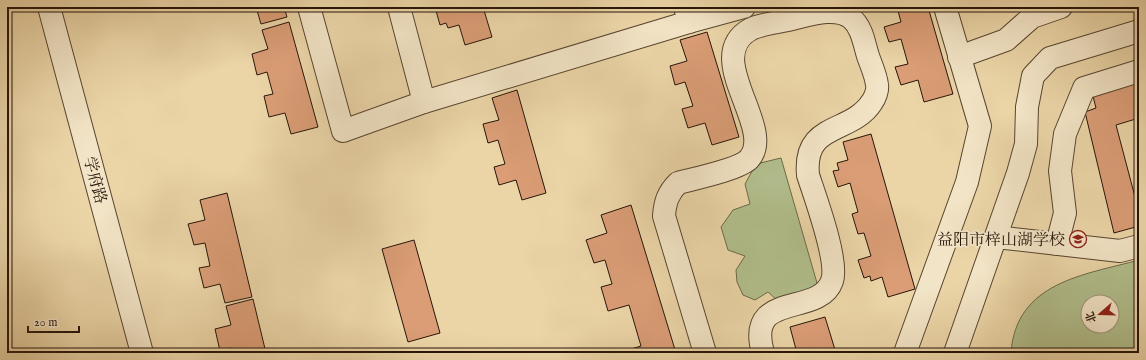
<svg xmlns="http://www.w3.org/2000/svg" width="1146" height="360" viewBox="0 0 1146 360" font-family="'IM FELL English','Noto Serif SC',serif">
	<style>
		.green { fill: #b1be8c; stroke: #6c6a4a; fill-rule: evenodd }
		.building { fill: #da9d76; stroke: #271509 }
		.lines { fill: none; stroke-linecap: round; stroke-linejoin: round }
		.minor-casing { stroke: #584530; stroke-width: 24 }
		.minor { stroke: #f2e4c6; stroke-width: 22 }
		.labels { text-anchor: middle; stroke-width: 3.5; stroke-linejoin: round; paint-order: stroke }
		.street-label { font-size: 16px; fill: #271509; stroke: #f2e4c6 }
		.poi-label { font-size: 16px; fill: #271509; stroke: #f2e4c6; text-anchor: end }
	</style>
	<rect width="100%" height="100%" fill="#ebd5a7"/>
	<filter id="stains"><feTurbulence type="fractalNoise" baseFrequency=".005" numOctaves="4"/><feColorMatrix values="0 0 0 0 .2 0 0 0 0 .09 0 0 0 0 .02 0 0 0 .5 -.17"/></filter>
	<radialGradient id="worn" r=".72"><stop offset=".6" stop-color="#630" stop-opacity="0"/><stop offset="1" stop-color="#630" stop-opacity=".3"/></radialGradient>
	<!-- green -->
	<g class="green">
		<path d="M781 158 817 283 812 293 779 302 768 292 755 300 743 295 737 282 736 270 745 256 728 250 721 227 733 210 750 204 745 184 756 164Z"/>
		<path d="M1139 260V353H1011C1016 282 1084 275 1139 260ZM1088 302H1112V326H1088Z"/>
	</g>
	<!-- building -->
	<g class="building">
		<path d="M256 7H284L287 17 261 24Z"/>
		<path d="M435 7H483L492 37 465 45 459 25 448 28 446 23 440 25Z"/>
		<path d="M897 7H928L953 94 924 102 918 80 901 85 895 67 908 64 901 39 889 42 884 27 901 22Z"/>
		<path d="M289 22 318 127 291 134 285 113 269 117 264 96 273 94 267 72 257 75 252 54 268 49 262 30Z"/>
		<path d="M707 32 739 137 712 145 705 123 688 128 682 109 693 106 685 82 675 85 670 66 687 61 680 40Z"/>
		<path d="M1139 82V118L1116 125 1139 212V226L1114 233 1085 112 1096 108 1093 96Z"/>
		<path d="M517 90 546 193 522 200 516 180 499 185 494 167 505 164 498 140 488 143 483 124 499 120 492 98Z"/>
		<path d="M871 134 915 289 888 297 882 277 871 281 870 276 864 278 858 260 871 256 864 233 858 234 852 214 858 212 850 183 838 187 833 171 839 170 837 163 848 160 843 142Z"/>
		<path d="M227 193 252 297 225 303 220 284 204 288 199 268 210 266 205 243 194 245 188 224 205 220 200 200Z"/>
		<path d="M631 205 676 353H619L641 346 629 305 608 311 601 287 612 284 605 260 594 263 586 240 607 233 601 215Z"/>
		<path d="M414 240 440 333 408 342 382 249Z"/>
		<path d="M253 299 266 353H232L231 348 220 351 215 329 231 325 226 306Z"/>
		<path d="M825 317 836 353H797L790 327Z"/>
	</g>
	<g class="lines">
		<!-- minor casing -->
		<g class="minor-casing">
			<g id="minor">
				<path d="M49 7 142 353"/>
				<path d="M309 7 343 131 424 102 689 22"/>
				<path d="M399 7 424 102"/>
				<path d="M685 7 689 22 744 7"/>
				<path d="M959 57 1006 40 1032 17 1061 7"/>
				<path d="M996 237 1120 251 1139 246"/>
				<path d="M1057 244 1065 213 1060 171 1065 134 1084 88 1139 71"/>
				<path d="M705 353 664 216C665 202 668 193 678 183 693 179 740 169 749 159 777 128 700 57 751 29 761 24 781 22 792 19 809 15 836 6 851 18 862 27 864 43 868 56 871 65 876 75 877 85 878 90 875 98 872 102 851 135 803 121 808 175 815 197 839 261 832 281 819 318 745 289 763 353"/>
				<path d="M905 353 967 182 980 126 945 7"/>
				<path d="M955 353 1018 173 1026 144 1027 107 1033 76 1050 58 1139 31"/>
			</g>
		</g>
		<!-- minor -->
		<use href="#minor" class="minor"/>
	</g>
	<!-- icons -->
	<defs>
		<g id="school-ring" transform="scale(0.9)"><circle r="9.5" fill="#f2e4c6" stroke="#8f2418" stroke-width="1.5"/><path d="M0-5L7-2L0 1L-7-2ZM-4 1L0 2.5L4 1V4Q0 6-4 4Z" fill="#8f2418"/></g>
	</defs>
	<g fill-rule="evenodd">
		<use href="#school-ring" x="1078" y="239"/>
	</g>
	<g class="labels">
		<!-- street labels -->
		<g class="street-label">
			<text transform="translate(96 180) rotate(75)" y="6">学府路</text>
		</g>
		<!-- poi labels -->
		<g class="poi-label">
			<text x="1065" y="245">益阳市梓山湖学校</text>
		</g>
	</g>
	<!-- margin -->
	<rect width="1146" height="360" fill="none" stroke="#ebd5a7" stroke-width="24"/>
	<rect x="8" y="8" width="1130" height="344" fill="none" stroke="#271509" stroke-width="2"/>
	<rect x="12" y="12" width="1122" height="336" fill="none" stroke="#271509"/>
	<!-- north arrow -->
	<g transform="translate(1100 314) rotate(250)"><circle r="19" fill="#f2e4c6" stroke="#a1917a"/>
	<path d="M0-3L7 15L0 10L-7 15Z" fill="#8f2418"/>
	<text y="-6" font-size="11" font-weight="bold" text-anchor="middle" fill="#271509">北</text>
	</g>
	<!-- scale -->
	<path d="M28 326v6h51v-6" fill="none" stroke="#271509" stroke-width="2"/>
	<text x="34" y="326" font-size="12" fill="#271509" stroke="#f2e4c6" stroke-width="3" paint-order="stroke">20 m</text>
	<rect width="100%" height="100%" filter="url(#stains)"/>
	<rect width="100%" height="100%" fill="url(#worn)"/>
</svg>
